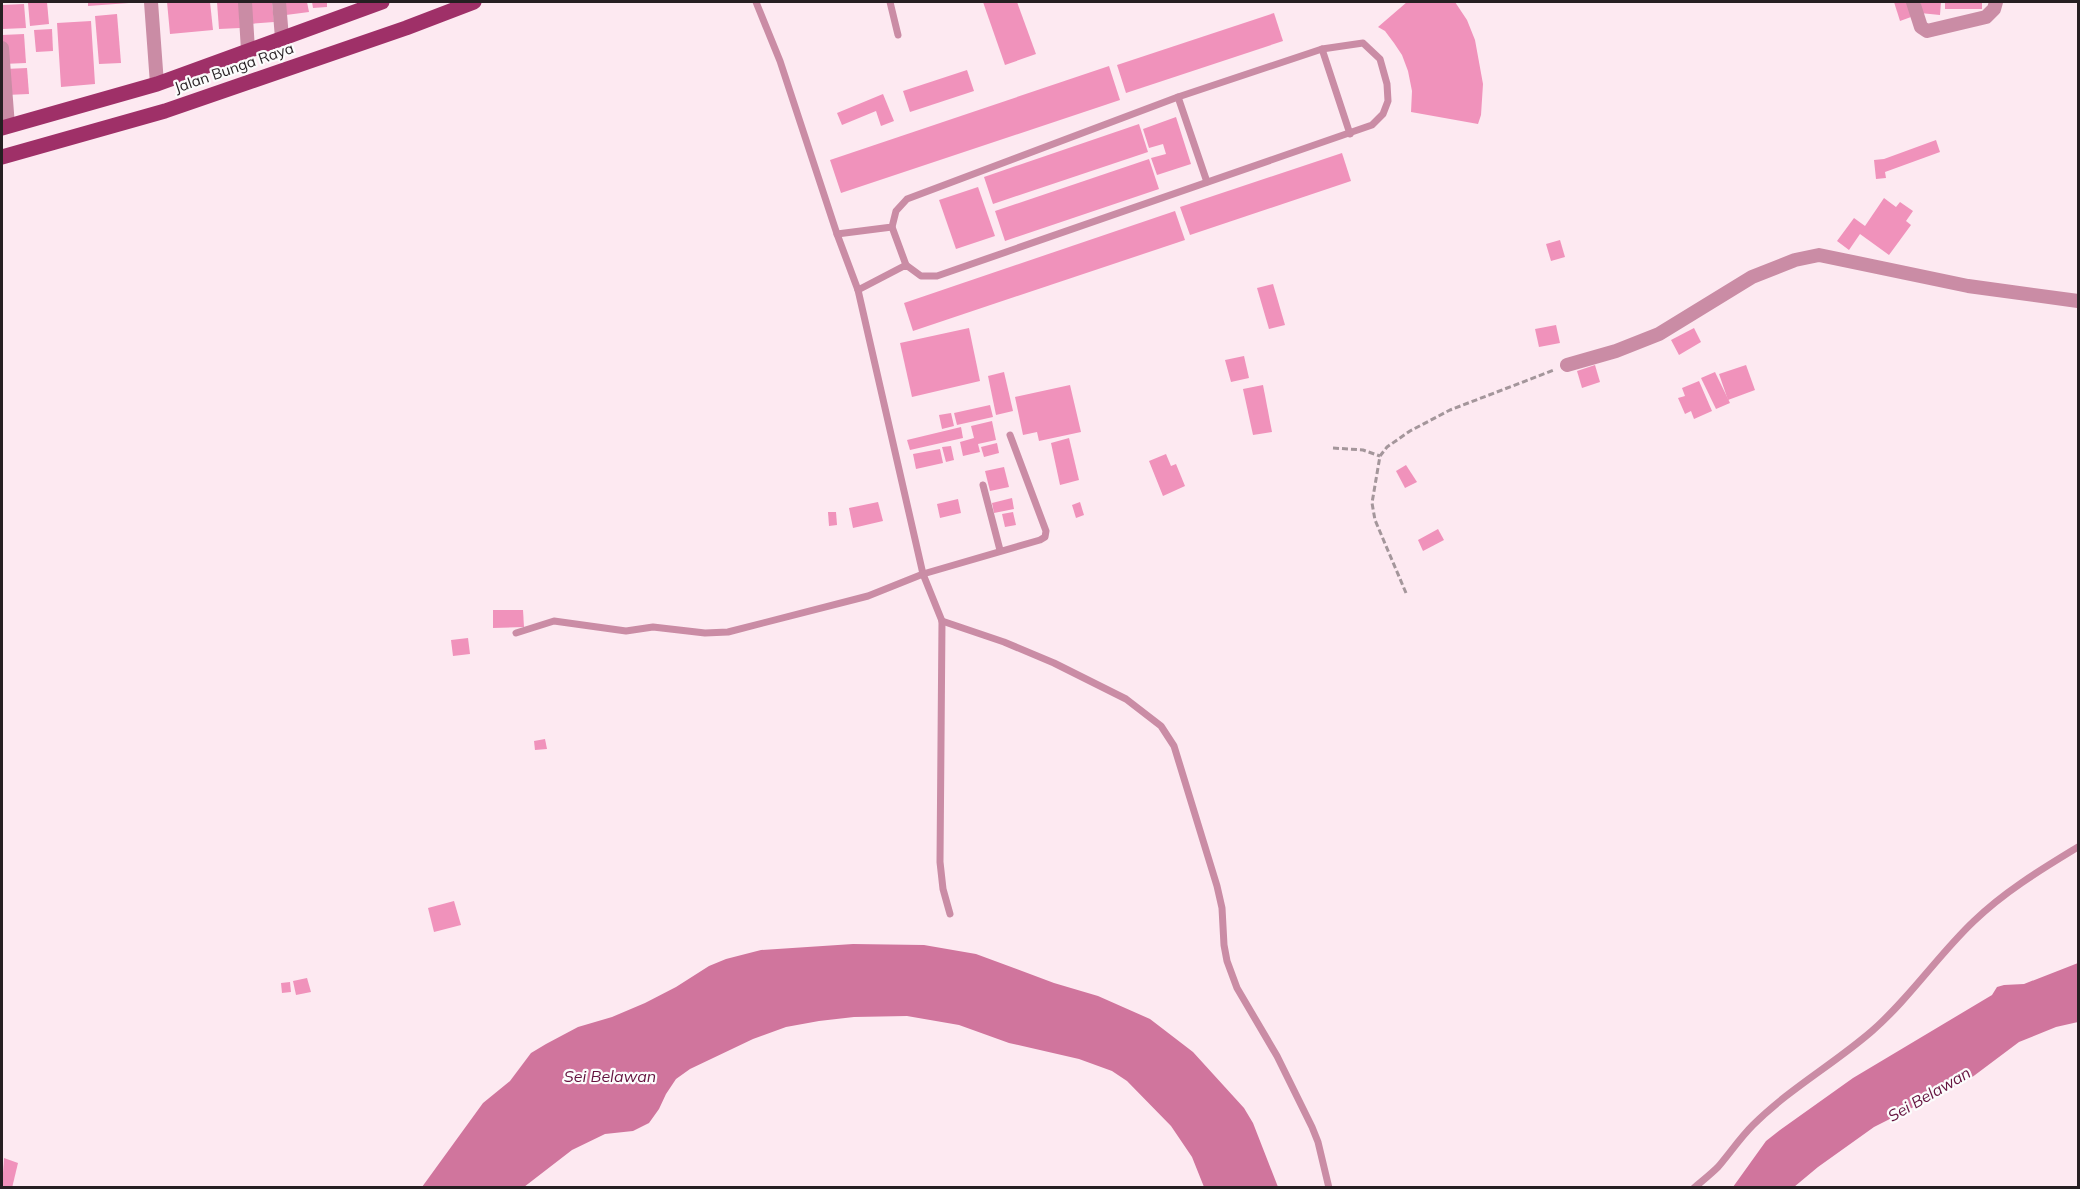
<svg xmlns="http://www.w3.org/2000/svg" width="2080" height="1189" viewBox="0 0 2080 1189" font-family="Mulish,sans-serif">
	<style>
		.water { fill: #d0759d }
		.building { fill: #f092bb }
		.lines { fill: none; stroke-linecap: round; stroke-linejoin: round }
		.path { stroke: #a4969b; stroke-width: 3; stroke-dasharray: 6 3; stroke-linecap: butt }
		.lane { stroke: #ca8ca5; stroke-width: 7 }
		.street { stroke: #ca8ca5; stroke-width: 14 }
		.primary { stroke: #9f3068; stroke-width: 15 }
		.labels { text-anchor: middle; stroke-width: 4.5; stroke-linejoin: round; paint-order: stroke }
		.street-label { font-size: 15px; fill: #261f22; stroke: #fcfcfc }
		.water-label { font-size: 16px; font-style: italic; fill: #65133f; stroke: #fcfcfc }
	</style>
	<rect width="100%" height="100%" fill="#fde9f1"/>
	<!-- water -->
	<g class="water">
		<path d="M853 944 924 945 976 954 1054 983 1098 996 1150 1019 1193 1052 1244 1108 1253 1123 1278 1187H1204L1192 1157 1171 1126 1127 1081 1112 1071 1079 1059 1009 1043 959 1025 907 1016 854 1017 819 1021 786 1027 753 1039 690 1069 676 1079 666 1094 659 1109 649 1123 633 1131 605 1134 572 1150 524 1187H422L483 1103 510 1081 531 1053 546 1044 578 1027 612 1017 645 1003 676 987 709 966 726 959 761 950Z"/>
		<path d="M2078 963V1022L2056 1027 2019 1042 1971 1078 1874 1127 1818 1167 1794 1187H1733L1766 1141 1780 1130 1853 1078 1992 995 1997 987 2004 985 2024 984Z"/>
	</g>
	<!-- building -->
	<g class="building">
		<path d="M47 2 49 24 30 26 28 3Z"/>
		<path d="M88 2H129V3L88 6Z"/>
		<path d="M167 2H210L213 30 170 34Z"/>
		<path d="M217 2H239L240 28 219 29Z"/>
		<path d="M247 2H272L274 22 249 24Z"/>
		<path d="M284 2H307L309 12 286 15Z"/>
		<path d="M312 2H327V7L313 8Z"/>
		<path d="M983 2H1017L1036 54 1005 65Z"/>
		<path d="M1407 2H1455L1467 20 1475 40 1483 84 1481 115 1478 124 1411 112 1412 91 1408 71 1402 55 1394 43 1385 31 1378 27Z"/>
		<path d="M1894 2H1907L1911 17 1900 21Z"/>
		<path d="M1921 2H1941L1940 15 1920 13Z"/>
		<rect x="1945" y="2" width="37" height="7"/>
		<path d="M24 4 26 28 2 29V5Z"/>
		<path d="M1274 13 1283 41 1126 93 1117 65Z"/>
		<path d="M117 14 121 63 99 64 95 16Z"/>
		<path d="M91 21 95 84 61 87 57 23Z"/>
		<path d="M52 29 53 51 36 52 34 30Z"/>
		<path d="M24 34 26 63 3 64 2 35Z"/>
		<path d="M1109 66 1120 100 841 193 830 160Z"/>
		<path d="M27 68 29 94 6 95 5 69Z"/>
		<path d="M967 70 974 91 910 112 903 91Z"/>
		<path d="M883 94 894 121 881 126 876 111 842 125 837 113Z"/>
		<path d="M1176 117 1191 164 1157 175 1151 158 1166 154 1163 144 1149 148 1143 129Z"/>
		<path d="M1139 124 1148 152 993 204 984 177Z"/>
		<path d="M1936 140 1940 152 1885 172 1886 178 1876 179 1874 160 1884 159Z"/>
		<path d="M1342 153 1351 181 1190 235 1180 207Z"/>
		<path d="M1149 159 1159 189 1005 241 995 211Z"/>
		<path d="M978 187 995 236 956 249 939 200Z"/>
		<path d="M1884 198 1896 207 1900 202 1913 211 1906 221 1911 225 1889 255 1860 234 1849 250 1837 241 1854 218 1865 226Z"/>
		<path d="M1175 211 1185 240 913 331 904 303Z"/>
		<path d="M1560 240 1565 257 1551 261 1546 244Z"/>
		<path d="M1273 284 1285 325 1269 329 1257 288Z"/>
		<path d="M1556 325 1560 343 1539 347 1535 329Z"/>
		<path d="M969 328 980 381 912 397 900 343Z"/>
		<path d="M1694 328 1701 342 1679 355 1671 340Z"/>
		<path d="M1244 356 1249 378 1231 382 1225 360Z"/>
		<path d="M1595 365 1600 382 1582 388 1577 371Z"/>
		<path d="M1746 365 1755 390 1728 400 1719 374Z"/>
		<path d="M1004 372 1013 411 996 415 988 376Z"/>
		<path d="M1715 372 1730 403 1716 409 1701 378Z"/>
		<path d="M1699 381 1712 411 1694 419 1691 411 1685 414 1678 398 1685 396 1682 388Z"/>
		<path d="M1070 385 1081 432 1039 441 1037 432 1023 435 1015 397Z"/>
		<path d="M1263 385 1272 432 1253 435 1243 389Z"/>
		<path d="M990 405 993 417 957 425 954 413Z"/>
		<path d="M951 413 954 426 942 429 939 415Z"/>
		<path d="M992 421 996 440 978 444 980 452 963 456 960 442 974 438 971 426Z"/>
		<path d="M961 427 963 438 910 450 907 440Z"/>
		<path d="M1069 438 1079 480 1060 485 1051 443Z"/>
		<path d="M997 443 999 453 984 457 981 447Z"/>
		<path d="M951 446 954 460 946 462 942 447Z"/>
		<path d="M940 449 943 463 916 469 913 454Z"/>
		<path d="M1166 454 1171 466 1176 464 1185 486 1163 496 1149 461Z"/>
		<path d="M1406 465 1417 482 1405 488 1396 471Z"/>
		<path d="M1004 467 1009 487 990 491 985 471Z"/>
		<path d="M1012 498 1014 509 994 513 992 503Z"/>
		<path d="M958 499 961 513 940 518 937 504Z"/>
		<path d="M878 502 883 521 853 528 849 508Z"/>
		<path d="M1080 502 1084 515 1076 518 1072 505Z"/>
		<path d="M828 512H836L837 525 829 526Z"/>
		<path d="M1013 512 1016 525 1005 527 1002 514Z"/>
		<path d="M1438 529 1444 540 1423 551 1418 540Z"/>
		<path d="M493 610H523L524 627 493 628Z"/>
		<path d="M468 638 470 654 453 656 451 640Z"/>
		<path d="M545 739 547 749 535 750 534 741Z"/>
		<path d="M454 901 461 925 434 932 428 908Z"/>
		<path d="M307 978 311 992 296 995 293 981Z"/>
		<path d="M290 982 291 992 282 993 281 983Z"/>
		<path d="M4 1158 18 1163 12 1188H2Z"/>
	</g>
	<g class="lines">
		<!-- path -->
		<g class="path">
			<path d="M1333 448 1363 450 1380 456"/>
			<path d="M1406 593 1375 520 1372 503 1380 456 1387 447 1410 431 1450 410 1554 370"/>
		</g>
		<!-- lane -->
		<g class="lane">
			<path d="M756 2 780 61 837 234 858 290 923 574 942 621 940 862 943 889 950 914"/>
			<path d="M890 2 898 35"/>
			<path d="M1322 49 1350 134"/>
			<path d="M1178 97 1207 182"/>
			<path d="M892 227 906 265"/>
			<path d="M837 234 892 227 896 211 907 199 1178 97 1322 49 1363 43 1380 59 1387 84 1388 101 1383 114 1372 125 937 276H921L906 265 858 290"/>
			<path d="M983 485 1000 550"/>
			<path d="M942 621 1004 642 1054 663 1126 699 1161 726 1174 746 1217 886 1222 908 1224 945 1227 961 1237 988 1277 1056 1312 1127 1318 1142 1329 1188"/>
			<path d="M516 633 554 621 626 631 653 627 705 633 728 632 868 596 923 574 1040 540 1045 537 1046 531 1010 435"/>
			<path d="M1694 1188C1702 1181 1711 1174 1718 1167 1730 1153 1740 1138 1753 1125 1789 1089 1834 1064 1872 1031 1910 998 1938 955 1974 921 2005 891 2042 869 2078 847"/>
		</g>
		<!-- street -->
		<g class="street">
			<path d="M151 2 157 84"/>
			<path d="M245 2 248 50"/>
			<path d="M279 2 282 38"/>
			<path d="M1913 2 1921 27 1927 31 1986 17 1994 9 1996 2"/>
			<path d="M2 48 8 126"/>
			<path d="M1567 365 1616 351 1659 334 1752 277 1795 260 1819 255 1968 286 2078 301"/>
		</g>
		<!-- primary -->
		<g class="primary">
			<path d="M2 128 157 84 382 2"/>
			<path d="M2 157 165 111 406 28 474 2"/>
		</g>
	</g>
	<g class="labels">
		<!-- street labels -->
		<g class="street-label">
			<text transform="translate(234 68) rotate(-19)" y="5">Jalan Bunga Raya</text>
		</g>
		<!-- water labels -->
		<g class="water-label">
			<text x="610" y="1082">Sei Belawan</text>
			<text transform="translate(1929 1094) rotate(-30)" y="6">Sei Belawan</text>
		</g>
	</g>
	<!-- border -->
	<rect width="2080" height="1189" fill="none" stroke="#261f22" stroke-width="6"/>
</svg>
